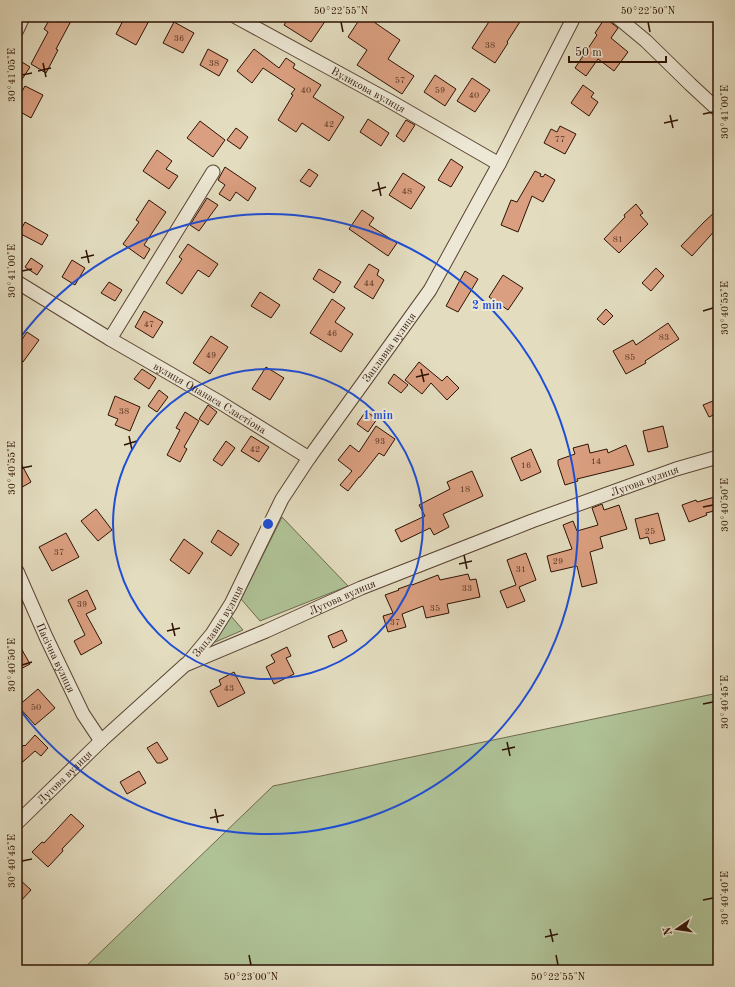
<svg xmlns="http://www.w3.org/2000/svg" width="735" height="987" viewBox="0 0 735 987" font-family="'Old Standard TT',serif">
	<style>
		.green { fill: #afc296; stroke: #6e6a4d }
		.building { fill: #da9f80; stroke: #2d1204 }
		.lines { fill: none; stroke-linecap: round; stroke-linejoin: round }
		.street-casing { stroke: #5a4433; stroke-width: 15 }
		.street { stroke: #ede8d5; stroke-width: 13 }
		.ticks { fill: none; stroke: #2d1204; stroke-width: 1.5 }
		.ring { fill: none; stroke: #1d4ed8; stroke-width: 2 }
		.labels { text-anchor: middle; stroke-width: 4; stroke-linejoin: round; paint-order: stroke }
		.number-label { font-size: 9px; fill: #583523 }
		.street-label { font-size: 11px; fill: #2d1204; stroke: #ede8d5 }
		.centre { fill: #1d4ed8; stroke: #ede8d5; stroke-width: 2 }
		.ring-label { font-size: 12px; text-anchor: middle; font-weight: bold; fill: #1d4ed8; stroke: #ede8d5; stroke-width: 4; stroke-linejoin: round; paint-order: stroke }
		.neatline { fill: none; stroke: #2d1204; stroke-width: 1.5 }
		.ticks-label { font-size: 10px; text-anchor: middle; fill: #2d1204 }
	</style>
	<rect width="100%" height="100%" fill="#e3dcbf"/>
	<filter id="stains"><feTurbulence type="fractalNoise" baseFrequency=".005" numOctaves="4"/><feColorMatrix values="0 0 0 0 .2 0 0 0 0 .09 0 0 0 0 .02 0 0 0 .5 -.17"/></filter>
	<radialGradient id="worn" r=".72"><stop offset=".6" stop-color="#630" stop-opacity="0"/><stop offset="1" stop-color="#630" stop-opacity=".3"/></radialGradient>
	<!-- green -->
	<g class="green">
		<path d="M282 517 348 586 260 621 241 599Z"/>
		<path d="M231 616 243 630 213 643Z"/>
		<path d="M718 693V970H82L273 786Z"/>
	</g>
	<!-- building -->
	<g class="building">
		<path d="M51 17H63L71 21 56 49 58 50 46 73 31 64 48 32 44 29Z"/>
		<path d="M125 17H151L136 45 116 34Z"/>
		<path d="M289 17H328L311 42 284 25Z"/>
		<path d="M361 17H377L374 22 400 40 388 59 414 76 402 94 357 65 367 50 348 37Z"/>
		<path d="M492 17H523L507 42 508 43 495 63 472 48Z"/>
		<path d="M605 18 618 28 611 38 628 52 614 71 598 59 586 76 575 68 597 35 595 33Z"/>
		<path d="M174 22 194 33 183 53 163 43Z"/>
		<path d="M208 49 228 60 219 76 200 65Z"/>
		<path d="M254 49 279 68 286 58 295 64 293 68 321 85 313 97 344 117 329 141 302 123 296 132 278 120 293 95 291 94 295 89 263 68 252 83 237 71Z"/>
		<path d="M17 59 30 67 17 87Z"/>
		<path d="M435 75 456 89 445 106 424 92Z"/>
		<path d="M472 78 490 90 475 112 457 101Z"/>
		<path d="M583 85 594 93 591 97 598 102 589 116 571 103Z"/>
		<path d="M25 86 43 95 31 118 17 110V100Z"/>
		<path d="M368 119 389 133 381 146 360 132Z"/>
		<path d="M406 120 415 125 404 142 396 136Z"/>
		<path d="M200 121 225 140 213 157 187 138Z"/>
		<path d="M560 126 576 134 565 154 544 143 551 129 557 132Z"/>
		<path d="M236 128 248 137 240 149 227 140Z"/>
		<path d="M157 150 172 161 166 169 178 176 169 189 143 171Z"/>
		<path d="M451 159 463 167 451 187 438 180Z"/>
		<path d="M225 167 256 188 248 201 236 192 230 201 219 194 225 185 218 180Z"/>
		<path d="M309 169 318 175 310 187 300 181Z"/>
		<path d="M535 171 541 174 540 176 543 177 545 174 555 180 543 202 532 196 518 232 501 225 511 200 517 202Z"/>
		<path d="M403 173 425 187 411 209 389 195Z"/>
		<path d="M207 198 218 205 199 231 190 225Z"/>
		<path d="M149 200 166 212 144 245 150 249 144 259 123 244 139 222 136 220Z"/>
		<path d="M636 204 643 213 640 215 648 224 619 253 604 239 625 217 624 215Z"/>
		<path d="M718 209V227L692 256 681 246 704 222Z"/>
		<path d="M362 210 374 218 369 225 397 243 388 256 349 229Z"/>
		<path d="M25 222 48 235 42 245 19 233Z"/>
		<path d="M188 244 218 264 209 277 198 270 182 294 166 283 182 259 179 257Z"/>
		<path d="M31 258 43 266 37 275 25 267Z"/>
		<path d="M72 260 85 268 75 285 62 277Z"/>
		<path d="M369 264 379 270 377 275 384 280 373 299 354 287Z"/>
		<path d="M656 268 664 276 651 291 642 283Z"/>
		<path d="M319 269 341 282 334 293 313 279Z"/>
		<path d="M465 271 478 279 458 312 446 306Z"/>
		<path d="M503 275 523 288 508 310 489 297Z"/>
		<path d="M109 282 122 290 115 301 101 293Z"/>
		<path d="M260 292 280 305 271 318 251 306Z"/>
		<path d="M332 299 345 308 335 322 353 334 341 352 310 333Z"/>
		<path d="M606 309 613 316 604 325 597 319Z"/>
		<path d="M144 311 163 322 153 338 135 327Z"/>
		<path d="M668 323 679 339 645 361 646 363 626 374 613 351 633 340 636 345Z"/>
		<path d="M27 332 39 340 23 362 17 358V347Z"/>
		<path d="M211 336 228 347 210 374 193 363Z"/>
		<path d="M419 362 442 381 447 376 459 388 447 400 431 383 422 394 405 380Z"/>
		<path d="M266 367 284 378 270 400 252 389Z"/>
		<path d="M142 369 156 378 149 389 134 379Z"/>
		<path d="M394 374 408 385 401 393 388 383Z"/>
		<path d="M159 390 168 397 157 412 148 406Z"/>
		<path d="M115 396 140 407 130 431 115 425 118 419 108 415Z"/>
		<path d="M718 399V413L709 417 703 405Z"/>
		<path d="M208 405 217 412 208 425 199 419Z"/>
		<path d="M366 411 377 419 368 432 357 424Z"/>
		<path d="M185 412 199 421 184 447 187 449 180 462 167 455 180 430 176 428Z"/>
		<path d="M376 426 395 439 384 456 379 453 360 477H359L348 491 340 485 352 471 338 460 350 445 359 452Z"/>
		<path d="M663 426 668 447 648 452 643 431Z"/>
		<path d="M251 436 269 447 259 462 241 451Z"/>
		<path d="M226 441 235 448 222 466 213 460Z"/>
		<path d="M588 444 590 453 607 449 608 453 626 445 634 465 577 479 578 481 565 485 558 464V460L575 454 573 448Z"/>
		<path d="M531 449 541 472 521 481 511 458Z"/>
		<path d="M17 456 31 482 17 490Z"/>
		<path d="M472 471 483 496 443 514 449 527 434 535 430 528 401 542 395 530 425 516 419 505 450 489 447 482Z"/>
		<path d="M718 496V510L706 513 707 515 689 522 682 505 696 500 697 502Z"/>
		<path d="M602 504 604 510 619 505 627 529 600 537 603 548 590 552 597 583 582 587 577 566 551 572 547 556 572 549 563 525 573 521 577 531 598 525 592 508Z"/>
		<path d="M96 509 112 530 98 541 81 521Z"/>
		<path d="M658 513 665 540 650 544 648 537 640 539 635 519Z"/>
		<path d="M218 530 239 544 231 556 211 542Z"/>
		<path d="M66 533 79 557 52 571 39 547Z"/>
		<path d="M184 539 203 553 189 574 170 560Z"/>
		<path d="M526 553 536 580 519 587 525 601 507 608 500 591 516 585 507 560Z"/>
		<path d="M468 574 470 580 476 579 480 597 447 604 449 613 426 618 423 606 402 614 406 627 388 632 383 616 393 613 385 595 399 590 398 589 412 584V585L438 575 440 580Z"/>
		<path d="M87 590 96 609 86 614 102 643 81 655 74 641 85 635 68 600Z"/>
		<path d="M342 630 347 641 333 648 328 636Z"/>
		<path d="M17 641 30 664 17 671Z"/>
		<path d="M287 647 291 656 286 658 294 674 274 684 266 667 275 662 271 655Z"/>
		<path d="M234 672 245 693 218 707 210 691 221 685 219 680Z"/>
		<path d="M38 689 55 708 35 725 18 706Z"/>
		<path d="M35 735 48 748 41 756 35 751 17 767V752L24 745 25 746Z"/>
		<path d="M157 742 168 759 161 763H157L147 748Z"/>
		<path d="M139 771 146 783 127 794 120 782Z"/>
		<path d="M71 814 84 826 62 849 63 851 48 867 32 852 42 842 44 843Z"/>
		<path d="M17 877 31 890 17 905Z"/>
	</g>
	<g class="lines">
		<!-- street casing -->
		<g class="street-casing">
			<g id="street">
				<path id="s1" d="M236 17 388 100 499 164"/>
				<path d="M617 17 646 41 690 84 718 110"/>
				<path d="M17 30 23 17"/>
				<path id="s2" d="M17 282 110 339 221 403 309 458"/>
				<path d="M110 339 213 172"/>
				<path id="s3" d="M17 571 46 637 83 714 101 741"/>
				<path id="s4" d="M187 664 212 634 231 604 282 499 309 458 430 290 499 164 574 17"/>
				<path id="s5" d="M17 823 101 741 185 665 266 631 361 588 532 521 676 469 718 457"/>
			</g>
		</g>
		<!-- street -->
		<use href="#street" class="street"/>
	</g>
	<!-- ticks -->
	<path class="ticks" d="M341 22 343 32M648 22 650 32M43 63 46 77M38 71 51 68M22 75 32 73M703 114 713 112M670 115 673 128M664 123 678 120M378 182 381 196M372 191 386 187M86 250 89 263M81 258 94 255M22 271 32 269M703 311 713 308M421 369 424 382M416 377 429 374M129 436 132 450M124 445 137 441M22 468 32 466M703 507 713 505M464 555 467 569M459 564 472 561M172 623 175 636M167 631 180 628M22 665 32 662M703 704 713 702M507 742 510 756M502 750 515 747M215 809 218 823M210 818 224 815M22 861 32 859M703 900 713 898M550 929 553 942M545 937 558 934M249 955 251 965M556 955 558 965"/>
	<!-- distance rings -->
	<g class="ring">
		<circle cx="268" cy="524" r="155"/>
		<path d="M17 342A310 310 0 1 1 17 706"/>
	</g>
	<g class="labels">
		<!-- number labels -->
		<g class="number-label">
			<text x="179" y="41">36</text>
			<text x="490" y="48">38</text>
			<text x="214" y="66">38</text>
			<text x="400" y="83">57</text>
			<text x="306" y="93">40</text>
			<text x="440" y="93">59</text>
			<text x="474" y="98">40</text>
			<text x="329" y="127">42</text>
			<text x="560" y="142">77</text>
			<text x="407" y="194">48</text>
			<text x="618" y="242">81</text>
			<text x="369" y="286">44</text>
			<text x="149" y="327">47</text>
			<text x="332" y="336">46</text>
			<text x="664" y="340">83</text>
			<text x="211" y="358">49</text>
			<text x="630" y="360">85</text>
			<text x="124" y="414">38</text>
			<text x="380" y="444">93</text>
			<text x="255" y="452">42</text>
			<text x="596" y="464">14</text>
			<text x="526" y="468">16</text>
			<text x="465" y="492">18</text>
			<text x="650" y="534">25</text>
			<text x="59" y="555">37</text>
			<text x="558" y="564">29</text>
			<text x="521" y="572">31</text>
			<text x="467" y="591">33</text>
			<text x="82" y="607">39</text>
			<text x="435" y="611">35</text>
			<text x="395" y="625">37</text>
			<text x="229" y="691">43</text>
			<text x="36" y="710">50</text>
		</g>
		<!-- street labels -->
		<g class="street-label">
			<text dy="4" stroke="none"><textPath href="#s1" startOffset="151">Вуликова вулиця</textPath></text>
			<text dy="4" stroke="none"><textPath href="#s4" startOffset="377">Заплавна вулиця</textPath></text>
			<text dy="4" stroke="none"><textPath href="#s2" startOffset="225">вулиця Опанаса Сластіона</textPath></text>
			<text dy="4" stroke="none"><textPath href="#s5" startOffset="726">Лугова вулиця</textPath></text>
			<text dy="4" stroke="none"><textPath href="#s5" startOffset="402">Лугова вулиця</textPath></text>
			<text dy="4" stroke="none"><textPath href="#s4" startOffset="53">Заплавна вулиця</textPath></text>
			<text dy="4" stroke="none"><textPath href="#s3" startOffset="95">Пасічна вулиця</textPath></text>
			<text dy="4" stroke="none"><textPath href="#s5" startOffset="66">Лугова вулиця</textPath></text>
		</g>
	</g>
	<circle cx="268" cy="524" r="6" class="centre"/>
	<g class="ring-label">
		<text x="487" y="309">2 min</text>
		<text x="378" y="419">1 min</text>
	</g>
	<!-- margin -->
	<rect width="735" height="987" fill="none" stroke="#e3dcbf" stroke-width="44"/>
	<!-- north arrow -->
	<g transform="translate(677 929) rotate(257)" stroke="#ede8d5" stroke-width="3" paint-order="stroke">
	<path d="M0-3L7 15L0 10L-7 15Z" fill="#2d1204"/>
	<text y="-6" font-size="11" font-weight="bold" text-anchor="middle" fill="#2d1204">N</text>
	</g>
	<!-- scale -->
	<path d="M569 56v6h97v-6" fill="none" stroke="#2d1204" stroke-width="2"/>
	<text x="575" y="56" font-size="12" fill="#2d1204" stroke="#ede8d5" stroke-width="3" paint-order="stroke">50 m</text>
	<rect x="22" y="22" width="691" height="943" class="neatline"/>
	<g class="ticks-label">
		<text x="341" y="14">50°22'55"N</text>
		<text x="648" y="14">50°22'50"N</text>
		<text transform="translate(11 75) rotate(-90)" y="4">30°41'05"E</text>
		<text transform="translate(724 112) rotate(-90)" y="4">30°41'00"E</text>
		<text transform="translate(11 271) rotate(-90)" y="4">30°41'00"E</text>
		<text transform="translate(724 308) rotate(-90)" y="4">30°40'55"E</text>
		<text transform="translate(11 468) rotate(-90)" y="4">30°40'55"E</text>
		<text transform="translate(724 505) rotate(-90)" y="4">30°40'50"E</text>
		<text transform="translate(11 665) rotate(-90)" y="4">30°40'50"E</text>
		<text transform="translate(724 702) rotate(-90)" y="4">30°40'45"E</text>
		<text transform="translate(11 861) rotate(-90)" y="4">30°40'45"E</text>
		<text transform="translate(724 898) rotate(-90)" y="4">30°40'40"E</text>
		<text x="251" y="980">50°23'00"N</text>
		<text x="558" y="980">50°22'55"N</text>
	</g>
	<rect width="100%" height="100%" filter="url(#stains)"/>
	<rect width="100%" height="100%" fill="url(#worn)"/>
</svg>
